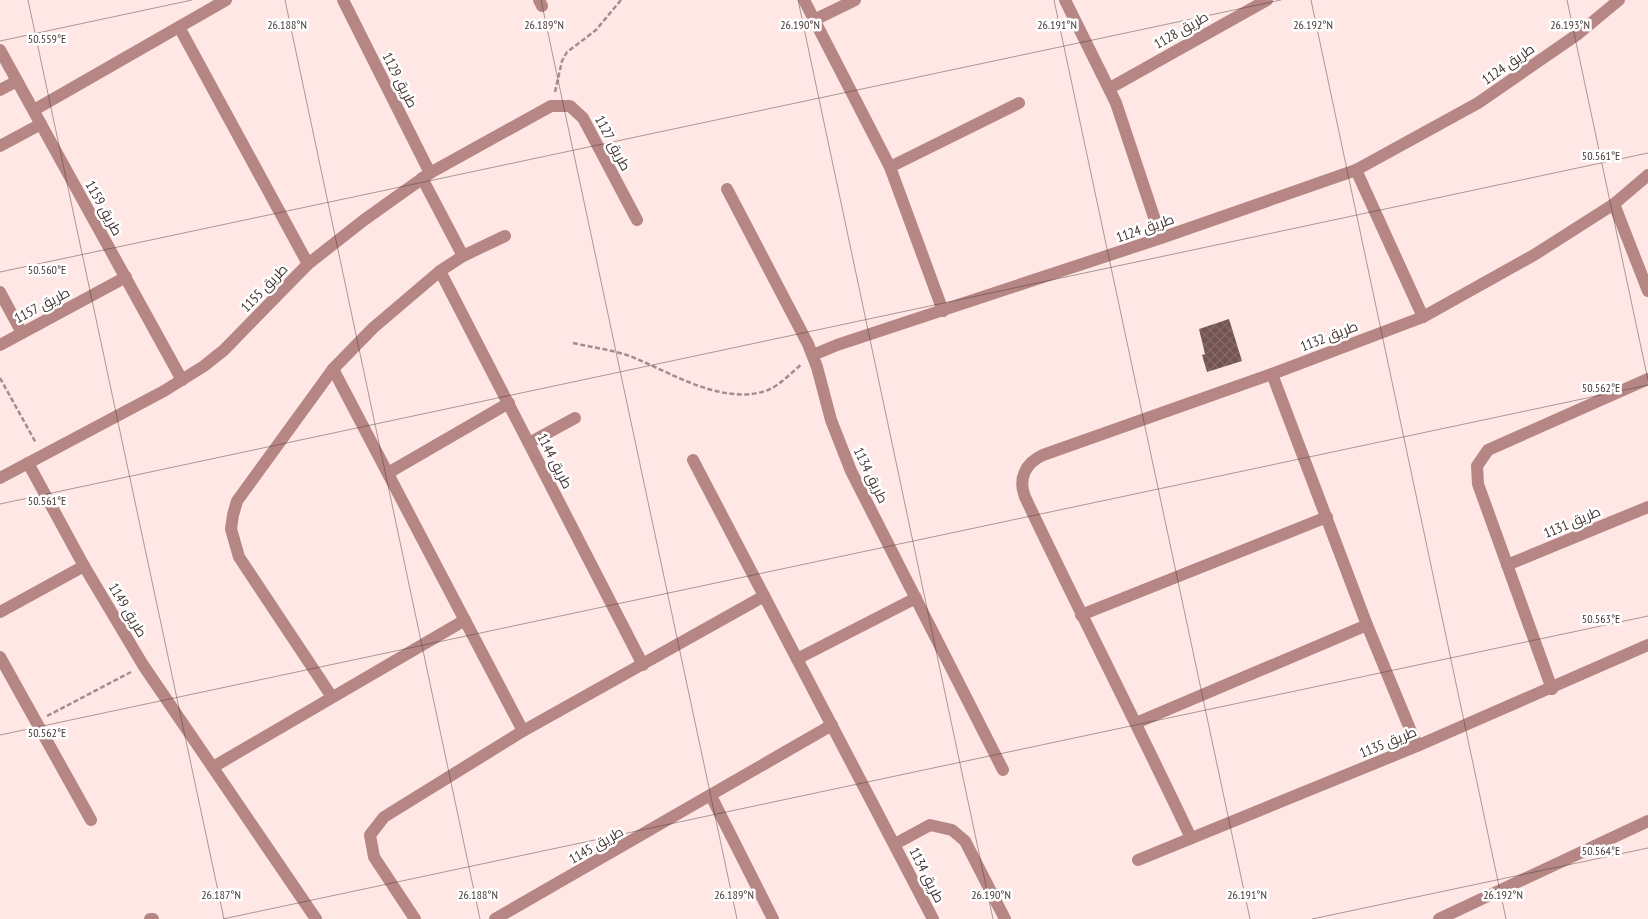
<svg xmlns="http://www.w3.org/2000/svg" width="1648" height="919" viewBox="0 0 1648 919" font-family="'PT Sans Narrow',Cairo,sans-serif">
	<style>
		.building { fill: url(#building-cross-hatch) }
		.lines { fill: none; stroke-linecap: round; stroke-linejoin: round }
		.path { stroke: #a18e8d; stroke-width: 2.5; stroke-dasharray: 5 2.5; stroke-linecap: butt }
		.minor { stroke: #b58683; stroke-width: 12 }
		.ticks { fill: none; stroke: #463736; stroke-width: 1; stroke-opacity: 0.45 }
		.labels { text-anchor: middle; stroke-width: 5; stroke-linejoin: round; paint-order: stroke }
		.street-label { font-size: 14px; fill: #463736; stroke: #fff }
		.ticks-label { font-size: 12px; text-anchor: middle; fill: #463736; stroke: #fff; stroke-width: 5; stroke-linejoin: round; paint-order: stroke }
	</style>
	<defs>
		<pattern id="building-cross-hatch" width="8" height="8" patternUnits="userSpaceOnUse" patternTransform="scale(1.25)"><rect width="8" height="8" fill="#745452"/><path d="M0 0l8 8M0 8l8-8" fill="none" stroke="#856a69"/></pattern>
	</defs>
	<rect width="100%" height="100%" fill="#fee7e5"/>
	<!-- building -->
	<path class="building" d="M1229 319 1242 361 1207 372 1202 355 1205 354 1199 329Z"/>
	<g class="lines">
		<!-- path -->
		<g class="path">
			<path d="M555 92 562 61 567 52 596 30 621 0"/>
			<path d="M573 343C594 348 617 350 637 359 675 375 725 406 768 390 780 385 792 372 802 364"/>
			<path d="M0 378 36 443"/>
			<path d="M47 716 131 672"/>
		</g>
		<!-- minor -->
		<g class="minor">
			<path d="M343 0 430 173"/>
			<path d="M539 0 542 6"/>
			<path d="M804 0 890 167 943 311"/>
			<path d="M1065 0 1116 103 1161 238"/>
			<path d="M814 20 855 0"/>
			<path d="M179 27 308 264"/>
			<path d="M0 50 182 380"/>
			<path d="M1110 88 1267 0"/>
			<path d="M0 90 17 81"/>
			<path d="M34 110 226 0"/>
			<path d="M0 146 41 124"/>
			<path d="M890 167 1019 103"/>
			<path d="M1356 170 1423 317"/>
			<path d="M422 178 463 256"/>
			<path d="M727 189 808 344 817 367 831 420 851 471 1003 770"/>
			<path d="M1614 204 1648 291"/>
			<path d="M440 271 643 665"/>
			<path d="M0 292 22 333"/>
			<path d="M0 345 126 277"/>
			<path d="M813 355 837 345 1161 238 1356 170 1478 103 1578 34 1619 0"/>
			<path d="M333 369 523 731"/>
			<path d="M1272 374 1367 625 1417 746"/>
			<path d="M529 443 575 418"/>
			<path d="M693 460 933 919"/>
			<path d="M28 463 84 566 143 665 316 919"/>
			<path d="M388 473 509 403"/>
			<path d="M0 478 164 391 204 366 224 350 308 264 364 220 430 173 551 106H570L583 118 637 220"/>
			<path d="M1507 565 1648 507"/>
			<path d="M0 612 84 566"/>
			<path d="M1081 615 1327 517"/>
			<path d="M0 657 91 820"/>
			<path d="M797 659 916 598"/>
			<path d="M1552 689 1478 484 1477 466 1488 450 1648 379"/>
			<path d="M332 697 239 557 231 529 233 515 237 501 333 369 373 328 440 271 463 256 505 236"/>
			<path d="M1136 723 1367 625"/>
			<path d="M213 767 465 620"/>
			<path d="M711 796 773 919"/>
			<path d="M1191 838C1137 724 1079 611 1025 497 1018 479 1025 463 1043 455L1272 374 1423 317 1534 255 1614 204 1648 175"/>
			<path d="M895 844 930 825 952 830 965 841 1005 919"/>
			<path d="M1138 860 1417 746 1648 645"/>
			<path d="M150 919H153"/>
			<path d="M415 919 374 857 370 835 384 817 523 731 764 596"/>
			<path d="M495 919 832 725"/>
			<path d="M1439 919 1648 821"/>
		</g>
	</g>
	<!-- ticks -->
	<path class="ticks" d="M28 0 224 919M285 0 480 919M541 0 737 919M798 0 993 919M1054 0 1250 919M1311 0 1506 919M1567 0 1648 380M0 41 192 0M0 272 1281 0M0 504 1648 153M0 735 1648 385M223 919 1648 616M1312 919 1648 848"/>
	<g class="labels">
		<!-- street labels -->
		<g class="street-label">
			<text transform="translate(1181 30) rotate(-30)" y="5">طريق 1128</text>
			<text transform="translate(1508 64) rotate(-35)" y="5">طريق 1124</text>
			<text transform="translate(400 80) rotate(63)" y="5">طريق 1129</text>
			<text transform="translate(613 143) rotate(62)" y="5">طريق 1127</text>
			<text transform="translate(104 208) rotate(61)" y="5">طريق 1159</text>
			<text transform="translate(1145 228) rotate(-19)" y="5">طريق 1124</text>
			<text transform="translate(264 288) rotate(-46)" y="5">طريق 1155</text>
			<text transform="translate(42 305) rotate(-28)" y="5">طريق 1157</text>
			<text transform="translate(1329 336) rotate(-21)" y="5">طريق 1132</text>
			<text transform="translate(555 461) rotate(63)" y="5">طريق 1144</text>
			<text transform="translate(871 475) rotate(64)" y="5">طريق 1134</text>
			<text transform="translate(1572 522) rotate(-23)" y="5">طريق 1131</text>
			<text transform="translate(128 610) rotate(59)" y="5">طريق 1149</text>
			<text transform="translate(1388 742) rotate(-22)" y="5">طريق 1135</text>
			<text transform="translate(596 845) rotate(-30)" y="5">طريق 1145</text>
			<text transform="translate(927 875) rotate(63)" y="5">طريق 1134</text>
		</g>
	</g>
	<g class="ticks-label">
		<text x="287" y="29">26.188°N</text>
		<text x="544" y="29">26.189°N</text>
		<text x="800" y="29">26.190°N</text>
		<text x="1057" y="29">26.191°N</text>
		<text x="1313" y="29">26.192°N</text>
		<text x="1570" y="29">26.193°N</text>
		<text x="47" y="43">50.559°E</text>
		<text x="1601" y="160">50.561°E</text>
		<text x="47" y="274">50.560°E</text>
		<text x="1601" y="392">50.562°E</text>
		<text x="47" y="505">50.561°E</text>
		<text x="1601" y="623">50.563°E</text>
		<text x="47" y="737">50.562°E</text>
		<text x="1601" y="855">50.564°E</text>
		<text x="221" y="899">26.187°N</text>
		<text x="478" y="899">26.188°N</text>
		<text x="734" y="899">26.189°N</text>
		<text x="991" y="899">26.190°N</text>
		<text x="1247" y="899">26.191°N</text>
		<text x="1503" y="899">26.192°N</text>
	</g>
</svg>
